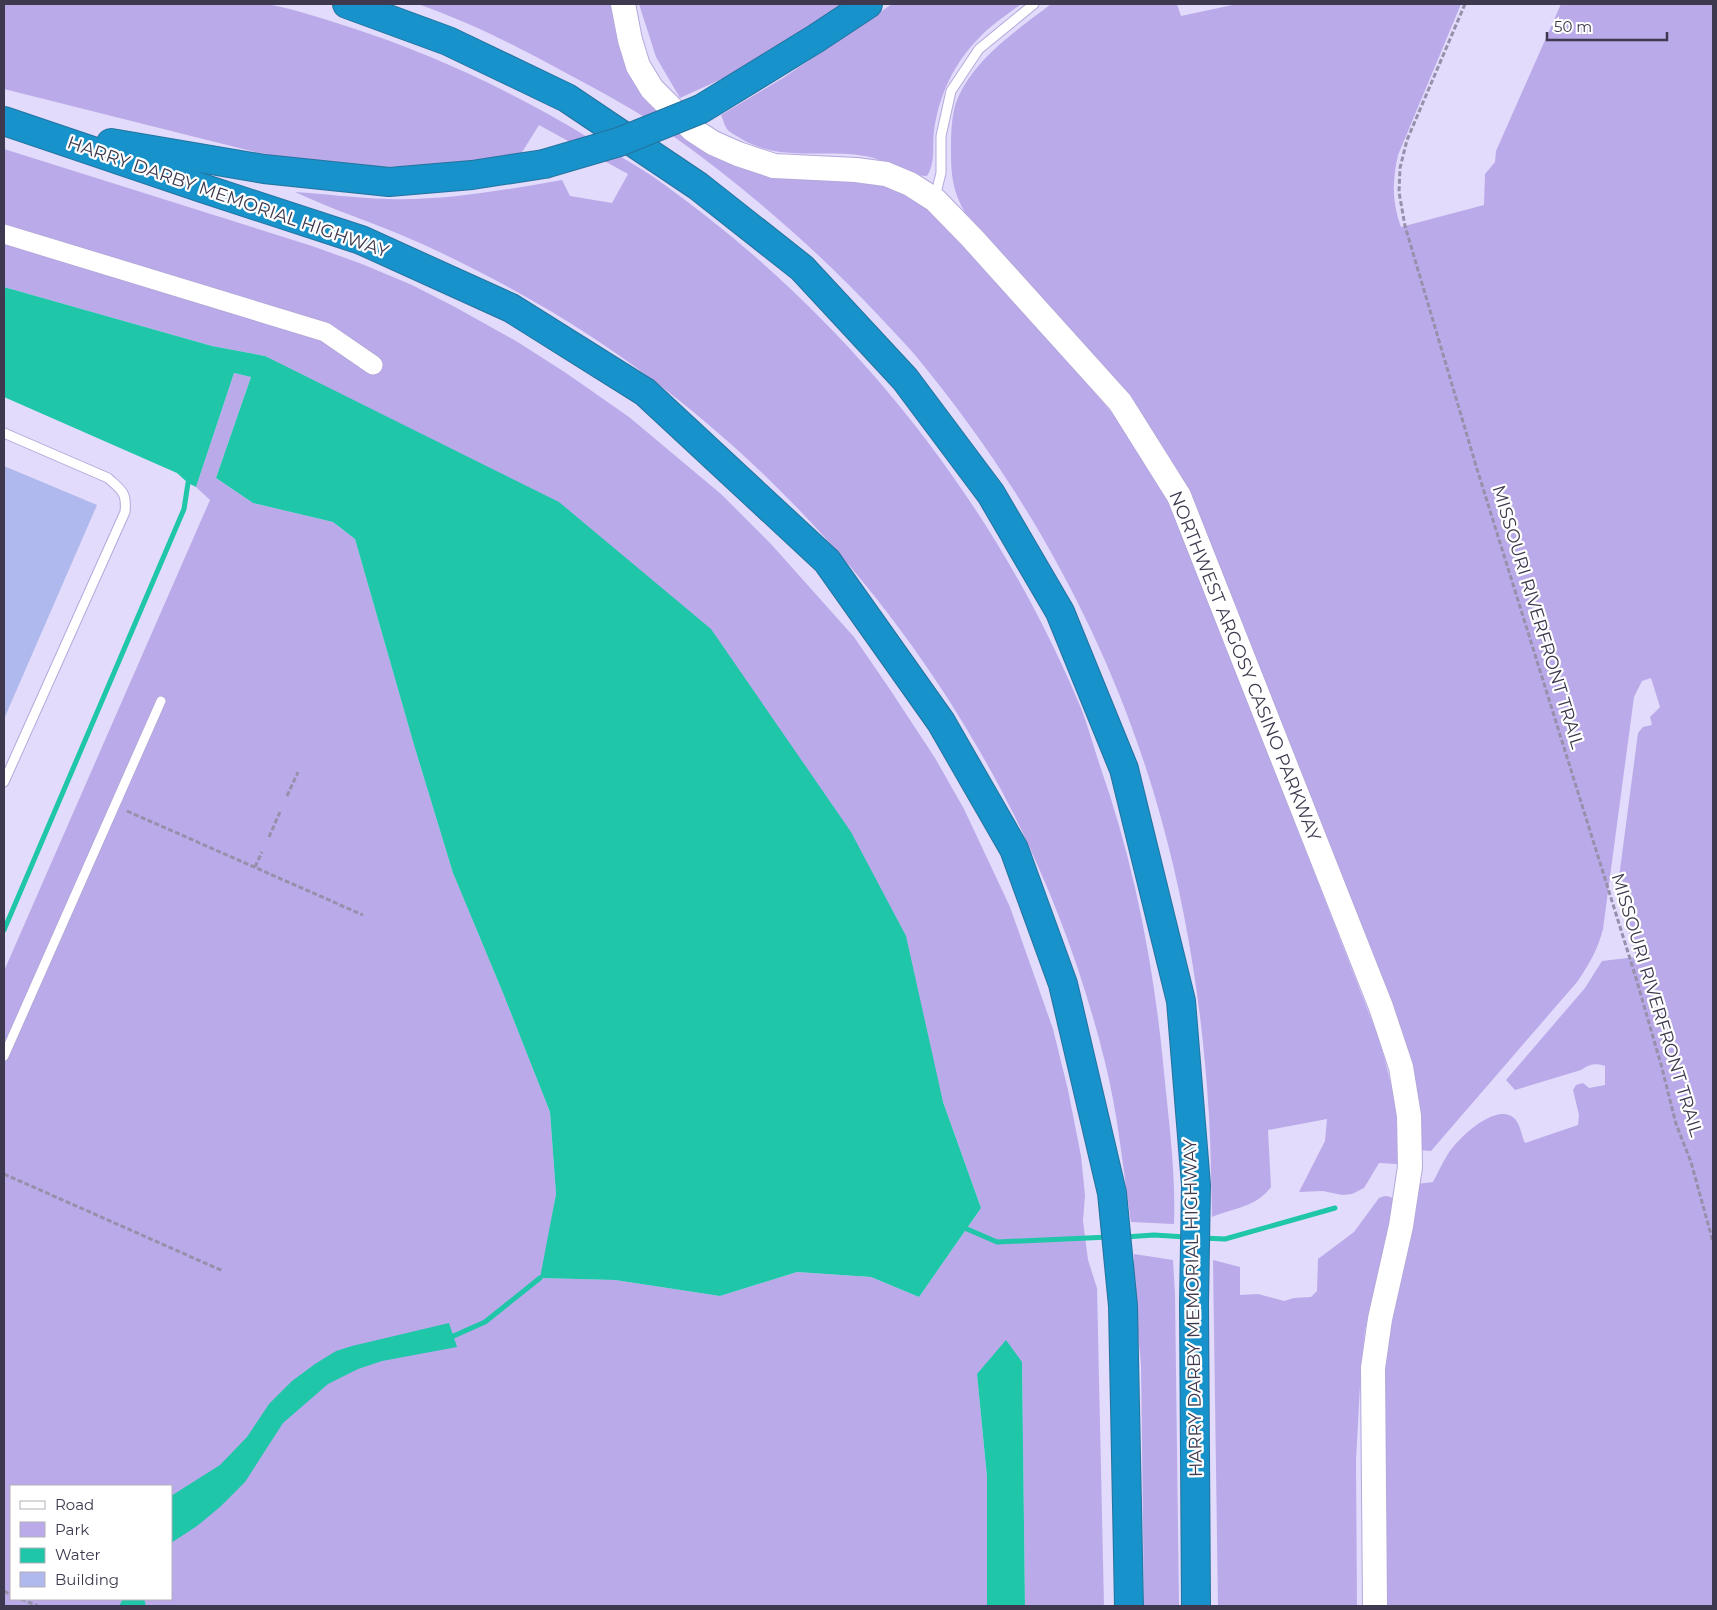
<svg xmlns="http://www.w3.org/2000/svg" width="1717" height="1610" viewBox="0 0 1717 1610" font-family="Montserrat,sans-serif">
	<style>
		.green { fill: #baaae9; fill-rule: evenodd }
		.water { fill: #1fc6a8 }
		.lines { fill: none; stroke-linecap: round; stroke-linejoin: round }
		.stream { stroke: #1fc6a8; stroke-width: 5 }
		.building { fill: #afb9ed }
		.service-casing { stroke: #b5a8dc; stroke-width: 11 }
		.minor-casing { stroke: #b5a8dc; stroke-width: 21 }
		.tertiary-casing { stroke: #b5a8dc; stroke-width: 26 }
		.motorway-casing { stroke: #25739f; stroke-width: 30 }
		.path { stroke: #9690ab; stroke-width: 3; stroke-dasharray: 5 2.5; stroke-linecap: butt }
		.service { stroke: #fff; stroke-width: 9 }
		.minor { stroke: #fff; stroke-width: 19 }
		.tertiary { stroke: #fff; stroke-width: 24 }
		.motorway { stroke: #1792ca; stroke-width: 28 }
		.motorway-bridge-casing { stroke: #25739f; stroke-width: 30; stroke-linecap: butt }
		.motorway-bridge { stroke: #1792ca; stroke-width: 28 }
		.labels { text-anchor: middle; stroke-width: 4.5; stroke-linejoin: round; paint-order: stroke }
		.street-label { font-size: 18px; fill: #3e394e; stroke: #fff }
	</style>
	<rect width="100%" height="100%" fill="#e2dbfb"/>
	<!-- green -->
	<g class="green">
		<path d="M4 4C64 4 125 4 186 4 212 4 247 0 272 5 297 10 321 18 346 26 431 53 512 91 589 138 613 153 639 166 662 183 847 315 993 498 1081 708 1088 726 1093 745 1099 763 1133 859 1153 960 1163 1062 1168 1116 1176 1170 1174 1224L1131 1222C1123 1169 1118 1114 1105 1062 1026 741 809 454 519 293 481 272 440 251 399 234 365 220 329 208 295 192 325 194 356 198 387 199 445 201 504 190 562 180L570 196 612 203 628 174 539 125 519 157 480 164 382 167 342 166 296 160 255 152 4 89Z"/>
		<path d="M418 4H611L617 38 630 70 653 106 679 134 700 148 735 165 753 172 774 175 883 181 932 210 1084 380 1122 425 1161 486 1174 513 1379 1039C1387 1068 1396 1098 1397 1128 1398 1140 1397 1152 1397 1164L1379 1163 1364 1188 1352 1194 1342 1195 1323 1191 1299 1192 1325 1141 1327 1119 1268 1130 1271 1187C1268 1191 1264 1195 1260 1198 1248 1207 1226 1211 1212 1217 1211 1184 1211 1150 1209 1116 1203 1015 1188 915 1161 818 1114 647 1027 490 915 355 903 341 890 328 878 315 815 248 747 189 673 136 639 112 602 92 566 73 519 47 469 22 418 4Z"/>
		<path d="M639 4H843L756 60 726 77 680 98 656 57Z"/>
		<path d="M892 4H1021C1007 15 991 25 979 38 954 63 939 95 934 131 932 146 936 162 927 176 905 176 886 159 865 156 823 149 778 162 740 138 736 135 730 133 727 129 724 125 723 119 721 115L783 78Z"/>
		<path d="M1051 4H1177L1181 16 1237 4H1461L1398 155C1392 182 1392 201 1401 227L1484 205 1485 174 1495 162 1496 151 1561 4H1713V1606H1387L1384 1357 1417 1184 1433 1182C1438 1173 1442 1163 1448 1154 1457 1139 1496 1102 1514 1118 1521 1125 1521 1135 1525 1143L1578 1125 1579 1115 1573 1090 1576 1085 1583 1083 1589 1088 1605 1085V1066C1596 1063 1589 1064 1581 1070L1515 1090 1506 1080 1585 988 1602 961 1636 957 1619 897 1618 885 1638 733 1643 727 1652 725 1650 717 1660 707 1651 678 1642 681 1634 697 1603 929C1598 949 1589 965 1577 982L1431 1151 1418 1150V1124L1181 481 1162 445 1142 417 968 218C954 194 951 180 951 152 951 137 951 121 955 106 969 62 1016 31 1051 4Z"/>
		<path d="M4 149 312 246 362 264 412 285 455 307 516 341 566 373 629 417 721 494 771 544 854 637 891 691 935 758 964 809 1010 907 1053 1029 1068 1090 1081 1156 1085 1195 1083 1221 1088 1260 1097 1288 1104 1606H1025L1022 1362 977 1374 987 1477V1606H4V971L210 500 196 487 234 373 251 377 216 478 253 503 333 522 355 539 414 745 453 873 503 993 550 1112 556 1194 541 1278 615 1280 720 1296 797 1272 871 1277 919 1297 981 1208 943 1102 300 375 265 356 212 346 4 287ZM11 1486H171V1599H11Z"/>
		<path d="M1385 1196 1391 1197 1394 1201 1365 1330 1361 1367 1356 1460 1357 1606H1218L1213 1260 1240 1267V1295L1258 1294 1284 1301 1294 1298 1311 1297 1317 1291 1318 1259 1354 1232 1379 1198Z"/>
		<path d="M1134 1254 1173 1260 1175 1295 1179 1606H1144L1141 1365 1134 1290Z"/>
	</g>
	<!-- water -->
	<g class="water">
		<path d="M4 287 212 346 265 356 559 502 711 629 851 832 906 936 943 1102 981 1208 919 1297 871 1277 797 1272 720 1296 615 1280 540 1278 556 1194 550 1112 503 993 453 873 414 745 355 539 333 522 253 503 216 478 251 377 234 373 196 487 188 483 177 473 4 397Z"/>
		<path d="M449 1323 457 1347 382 1361 358 1369 328 1384 283 1423 245 1482 220 1507 197 1526 171 1543V1496L220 1465 247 1437 269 1404 292 1381 315 1364 336 1351 352 1346Z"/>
		<path d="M1006 1340 1022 1362 1025 1606H987V1477L977 1374Z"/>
		<path d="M123 1599H144L146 1606H119Z"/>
	</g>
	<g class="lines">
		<!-- stream -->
		<g class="stream">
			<path d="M4 930 184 509 188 483"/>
			<path d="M967 1229 997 1242 1109 1237"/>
			<path d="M1125 1237 1154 1235 1186 1237"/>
			<path d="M1202 1238 1225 1239 1335 1208"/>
			<path d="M449 1338 485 1322 540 1278"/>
		</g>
	</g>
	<!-- building -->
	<path class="building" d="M4 466 97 505 4 719Z"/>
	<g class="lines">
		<!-- service casing -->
		<g class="service-casing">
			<g id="service">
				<path d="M935 197 941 173V136L951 91 979 49 1034 4"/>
				<path d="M4 433 108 478C122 491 127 492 125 512L4 782"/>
				<path d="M4 1056 161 701"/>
			</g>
		</g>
		<!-- minor casing -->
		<g class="minor-casing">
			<path id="minor" d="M4 234 325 332 373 365"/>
		</g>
		<!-- tertiary casing -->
		<g class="tertiary-casing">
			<path id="tertiary" d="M623 4 630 40 638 66 652 89 693 130 713 143 738 154 774 166 856 170 886 174 910 184 935 200 972 238 1120 402 1179 496 1381 1007 1401 1067 1409 1116 1410 1167 1401 1226 1380 1319 1373 1368 1375 1606"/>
		</g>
		<!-- motorway casing -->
		<g class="motorway-casing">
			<g id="motorway">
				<path d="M347 4 448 41 567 98 698 186 802 268 905 379 991 494 1060 612 1124 769 1181 1001 1196 1185 1194 1304 1196 1606"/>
				<path d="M701 109 815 39 868 4"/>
				<path d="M4 121 202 188 361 240 511 308 645 392 827 561 941 722 1014 849 1063 984 1112 1193 1123 1306 1129 1606"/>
				<path d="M111 143 264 169 389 182 472 175 544 164"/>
			</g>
		</g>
		<!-- path -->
		<g class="path">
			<path d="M1465 4 1407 140 1400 168 1399 192 1405 226 1477 469 1636 978 1662 1068 1676 1124 1691 1162 1713 1242"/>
			<path d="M287 796 298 772"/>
			<path d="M127 811 363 915"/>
			<path d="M269 837 280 812"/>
			<path d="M255 867 262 852"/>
			<path d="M4 1174 223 1271"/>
			<path d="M4 1591 11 1595"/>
			<path d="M21 1599 38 1606"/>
		</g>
		<!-- service -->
		<use href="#service" class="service"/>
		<!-- minor -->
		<use href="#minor" class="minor"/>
		<!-- tertiary -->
		<use href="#tertiary" class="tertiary"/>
		<!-- motorway -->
		<use href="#motorway" class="motorway"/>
		<!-- motorway-bridge casing -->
		<g class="motorway-bridge-casing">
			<path id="motorway-bridge" d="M544 164 619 142 701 109"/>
		</g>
		<!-- motorway-bridge -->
		<use href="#motorway-bridge" class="motorway-bridge"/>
	</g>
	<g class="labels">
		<!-- street labels -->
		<g class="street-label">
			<text transform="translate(228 197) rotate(19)" y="6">HARRY DARBY MEMORIAL HIGHWAY</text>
			<text transform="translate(1538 617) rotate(73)" y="6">MISSOURI RIVERFRONT TRAIL</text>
			<text transform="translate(1245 666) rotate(68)" y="6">NORTHWEST ARGOSY CASINO PARKWAY</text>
			<text transform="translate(1657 1005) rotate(73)" y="6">MISSOURI RIVERFRONT TRAIL</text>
			<text transform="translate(1193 1308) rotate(-91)" y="6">HARRY DARBY MEMORIAL HIGHWAY</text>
		</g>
	</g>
	<!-- border -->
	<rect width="1717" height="1610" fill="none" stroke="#3e394e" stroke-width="10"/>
	<!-- legend -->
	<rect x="10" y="1485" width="162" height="115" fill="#ffffff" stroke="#b2b0b8"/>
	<rect x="20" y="1501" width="25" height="8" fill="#ffffff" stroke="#b2b0b8"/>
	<text x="55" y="1510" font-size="15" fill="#3e394e">Road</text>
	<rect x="20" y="1522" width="25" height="15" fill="#baaae9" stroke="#b2b0b8"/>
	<text x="55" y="1535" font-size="15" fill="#3e394e">Park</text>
	<rect x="20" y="1548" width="25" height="15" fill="#1fc6a8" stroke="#b2b0b8"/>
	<text x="55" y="1560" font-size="15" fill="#3e394e">Water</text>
	<rect x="20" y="1572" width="25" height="15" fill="#afb9ed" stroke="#b2b0b8"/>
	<text x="55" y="1585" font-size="15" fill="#3e394e">Building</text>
	<!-- scale -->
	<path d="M1547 32v8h120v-8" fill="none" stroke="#3e394e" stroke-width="2.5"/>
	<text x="1554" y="32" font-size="15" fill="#3e394e" stroke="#ffffff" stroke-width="4" paint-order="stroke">50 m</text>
</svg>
